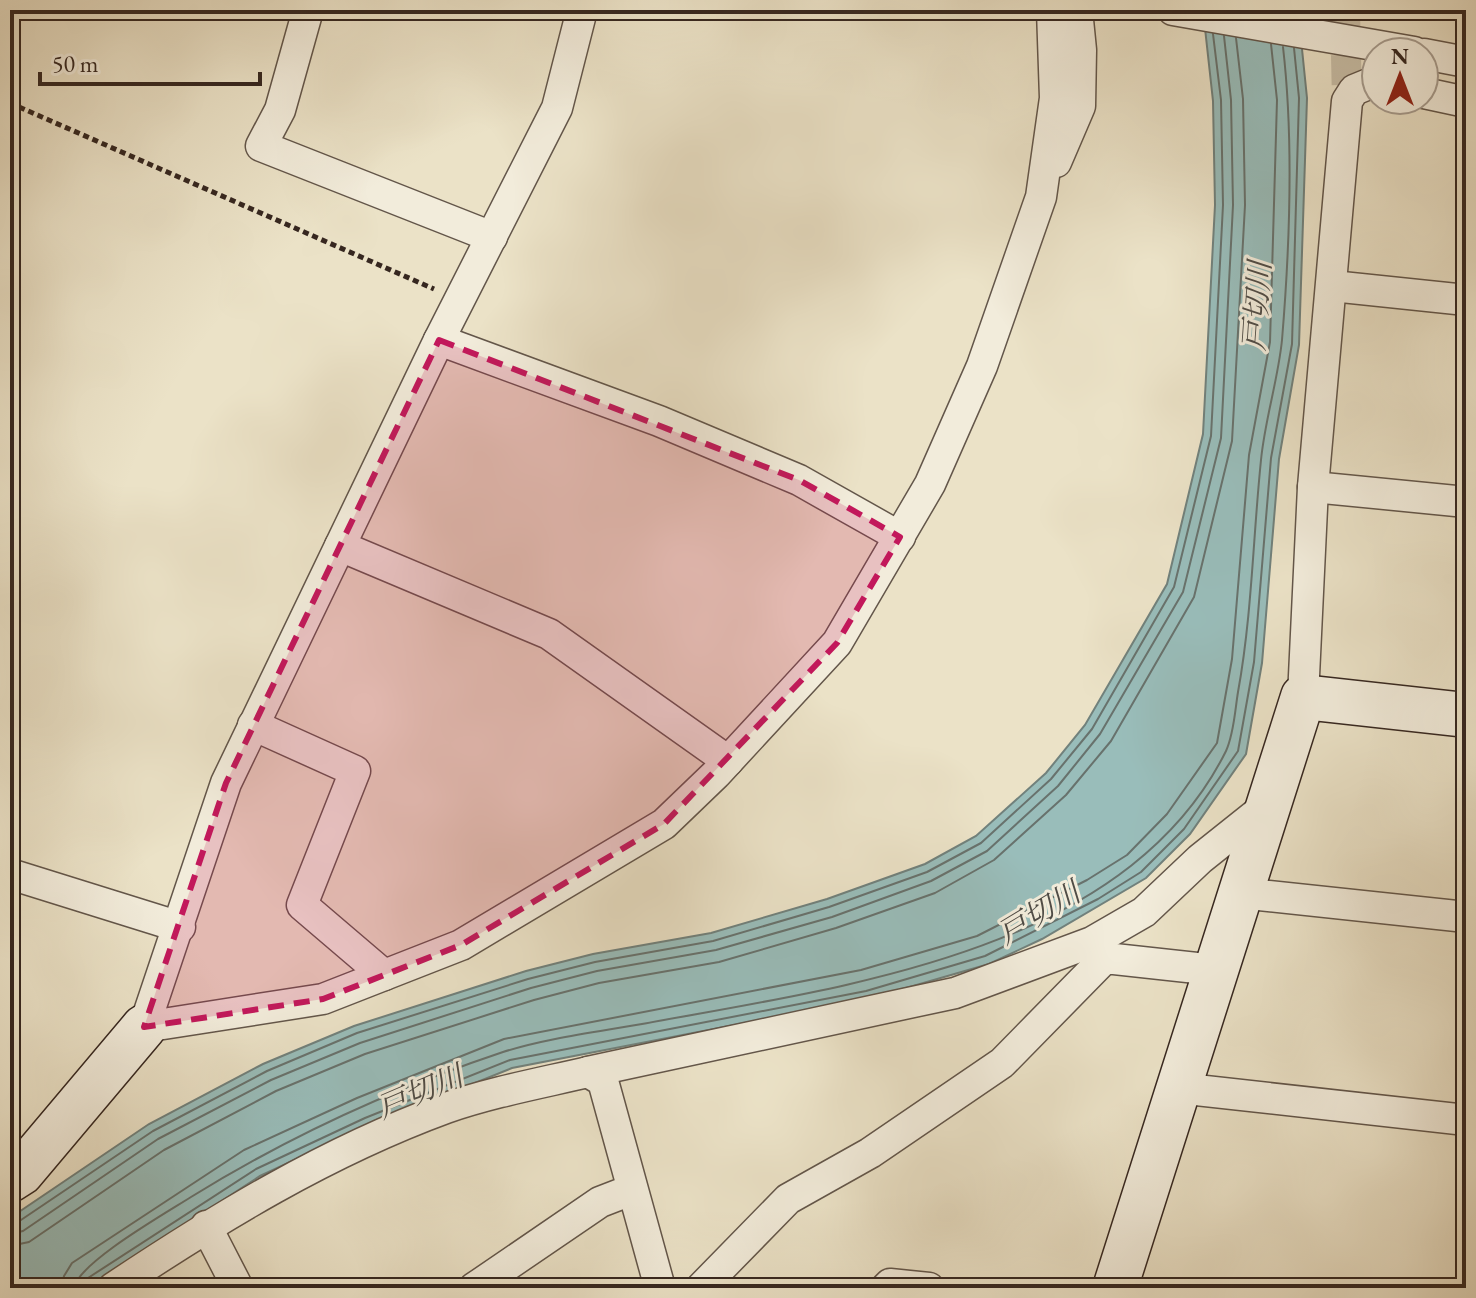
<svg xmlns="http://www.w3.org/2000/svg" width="1476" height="1298" viewBox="0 0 1476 1298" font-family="'EB Garamond','Noto Serif JP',serif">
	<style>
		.water { fill: #99bdba; stroke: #71817c; stroke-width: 2 }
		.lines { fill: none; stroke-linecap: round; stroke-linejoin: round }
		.shore { stroke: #68726d; stroke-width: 2 }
		.street-tunnel { stroke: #c7bda6; stroke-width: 30; stroke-dasharray: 30 15; stroke-linecap: butt }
		.street-casing { stroke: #63564a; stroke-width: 33 }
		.secondary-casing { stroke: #362720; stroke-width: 47 }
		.path { stroke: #362720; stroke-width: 5; stroke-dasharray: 6 4; stroke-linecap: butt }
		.street { stroke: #f2ecdb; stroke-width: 30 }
		.secondary { stroke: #f2ecdb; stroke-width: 44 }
		.marked { fill: #c2185b; fill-opacity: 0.2; stroke: #c2185b; stroke-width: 6; stroke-dasharray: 16 10; stroke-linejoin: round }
		.labels { text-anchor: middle; stroke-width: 6; stroke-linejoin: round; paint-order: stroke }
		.water-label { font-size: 30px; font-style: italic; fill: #4f4c46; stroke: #f2ecdb }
	</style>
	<rect width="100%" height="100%" fill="#ebe2c7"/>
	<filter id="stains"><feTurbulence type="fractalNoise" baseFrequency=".0025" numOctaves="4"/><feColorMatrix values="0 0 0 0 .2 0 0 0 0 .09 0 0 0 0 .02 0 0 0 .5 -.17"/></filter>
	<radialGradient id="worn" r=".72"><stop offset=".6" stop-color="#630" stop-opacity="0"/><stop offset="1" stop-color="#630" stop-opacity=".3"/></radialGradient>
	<!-- water -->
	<path class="water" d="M1203 10H1298L1307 98 1299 345 1279 459 1262 663 1246 754 1190 834 1146 878 1042 939 989 964 868 999 512 1068 368 1126 260 1176 88 1288H10V1218L149 1124 263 1064 354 1026 526 971 593 954 711 933 827 899 925 864 976 836 1046 773 1085 725 1167 584 1203 434 1215 205 1213 101Z"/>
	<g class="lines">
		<!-- shore -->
		<g class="shore">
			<path d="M10 1224 18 1222 153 1131 267 1071 357 1033 528 979 595 962 713 941 829 907 927 872 981 843 1051 779 1092 729 1174 587 1211 436 1223 205 1221 100 1213 34"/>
			<path d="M10 1234 23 1231 158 1139 271 1080 360 1043 531 988 597 971 716 950 832 917 931 881 987 851 1058 786 1100 734 1183 592 1221 438 1233 205 1231 100 1224 36"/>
			<path d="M10 1246 29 1242 164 1150 276 1091 365 1054 534 1000 599 983 719 962 836 928 935 893 994 860 1066 795 1111 741 1194 597 1232 441 1245 205 1243 99 1236 38"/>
			<path d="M62 1288 64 1276 72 1263 244 1150 357 1098 504 1039 861 970 977 936 1087 880 1127 855 1167 814 1217 743 1232 659 1249 455 1270 342 1277 100 1271 44"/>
			<path d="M74 1288C78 1263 166 1213 191 1197 288 1137 395 1088 503 1052 547 1038 597 1032 642 1024 840 987 1125 954 1226 751 1234 734 1235 710 1238 692 1252 615 1253 537 1261 460 1265 419 1278 380 1282 340 1290 244 1294 142 1283 47"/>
			<path d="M84 1288 88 1278 256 1169 365 1118 510 1060 866 991 985 956 1098 899 1141 872 1184 829 1238 751 1254 662 1271 458 1292 344 1299 98 1294 48"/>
		</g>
		<!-- street-tunnel -->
		<path class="street-tunnel" d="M1345 10 1347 101"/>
		<!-- street casing -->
		<g class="street-casing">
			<g id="street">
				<path d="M308 10 280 110 261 146 492 237"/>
				<path d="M582 10 557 108 439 340 226 783 144 1027 323 999 461 945 664 824 716 774 837 643 930 484 982 366 1041 197 1055 98 1052 10"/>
				<path d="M1173 10 1414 52"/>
				<path d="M1424 54 1466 62"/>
				<path d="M1424 93 1466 102"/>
				<path d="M1056 162 1080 106 1081 50 1077 10"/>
				<path d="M1332 286 1466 300"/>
				<path d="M439 340 659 421 799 480 900 537"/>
				<path d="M1313 487 1466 502"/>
				<path d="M340 546 549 634 728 761"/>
				<path d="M1303 697 1313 487 1347 101 1354 90 1376 81"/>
				<path d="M253 725 355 771 302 905 384 975"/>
				<path d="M10 874 180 927"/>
				<path d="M1240 893 1466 917"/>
				<path d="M588 1072 955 993 1092 942 1144 912 1200 859 1269 804"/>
				<path d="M1178 1088 1466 1120"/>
				<path d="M206 1226 238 1288"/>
				<path d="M113 1288C218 1218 326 1152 446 1108 492 1092 541 1083 588 1072L603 1081 660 1288"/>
				<path d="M474 1288 600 1202 631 1190"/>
				<path d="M701 1288 788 1199 870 1153 1002 1063 1105 958 1215 970"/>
				<path d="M886 1288 890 1284 929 1288"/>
			</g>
		</g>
		<!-- secondary casing -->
		<g class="secondary-casing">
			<g id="secondary">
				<path d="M10 1180 21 1173 144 1027"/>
				<path d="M1115 1288 1303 697 1466 715"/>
			</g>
		</g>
		<!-- path -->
		<path class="path" d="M10 103 434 289"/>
		<!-- street -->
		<use href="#street" class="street"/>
		<!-- secondary -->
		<use href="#secondary" class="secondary"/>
	</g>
	<!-- marked area -->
	<path class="marked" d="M439 340 799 480 900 537 837 643 664 824 461 945 323 999 144 1027 226 783Z"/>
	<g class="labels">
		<!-- water labels -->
		<g class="water-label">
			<text transform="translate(1257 306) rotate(-86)" y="10">戸切川</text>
			<text transform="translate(1039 913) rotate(-31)" y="10">戸切川</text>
			<text transform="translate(420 1092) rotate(-23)" y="10">戸切川</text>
		</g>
	</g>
	<!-- margin -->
	<rect width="1476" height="1298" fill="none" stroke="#ebe2c7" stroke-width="40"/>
	<rect x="12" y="12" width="1452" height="1274" fill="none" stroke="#362720" stroke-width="4"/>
	<rect x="20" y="20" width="1436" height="1258" fill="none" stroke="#362720" stroke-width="2"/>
	<!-- north arrow -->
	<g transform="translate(1400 76)"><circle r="38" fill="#f2ecdb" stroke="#a79d90" stroke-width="2"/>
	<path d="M0-6L14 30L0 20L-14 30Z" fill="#8f2418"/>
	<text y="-12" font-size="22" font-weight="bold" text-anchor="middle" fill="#362720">N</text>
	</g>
	<!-- scale -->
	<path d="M40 72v12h220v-12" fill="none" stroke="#362720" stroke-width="4"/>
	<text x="52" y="72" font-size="24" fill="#362720" stroke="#f2ecdb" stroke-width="6" paint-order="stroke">50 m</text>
	<rect width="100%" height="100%" filter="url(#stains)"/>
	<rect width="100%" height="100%" fill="url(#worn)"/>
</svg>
